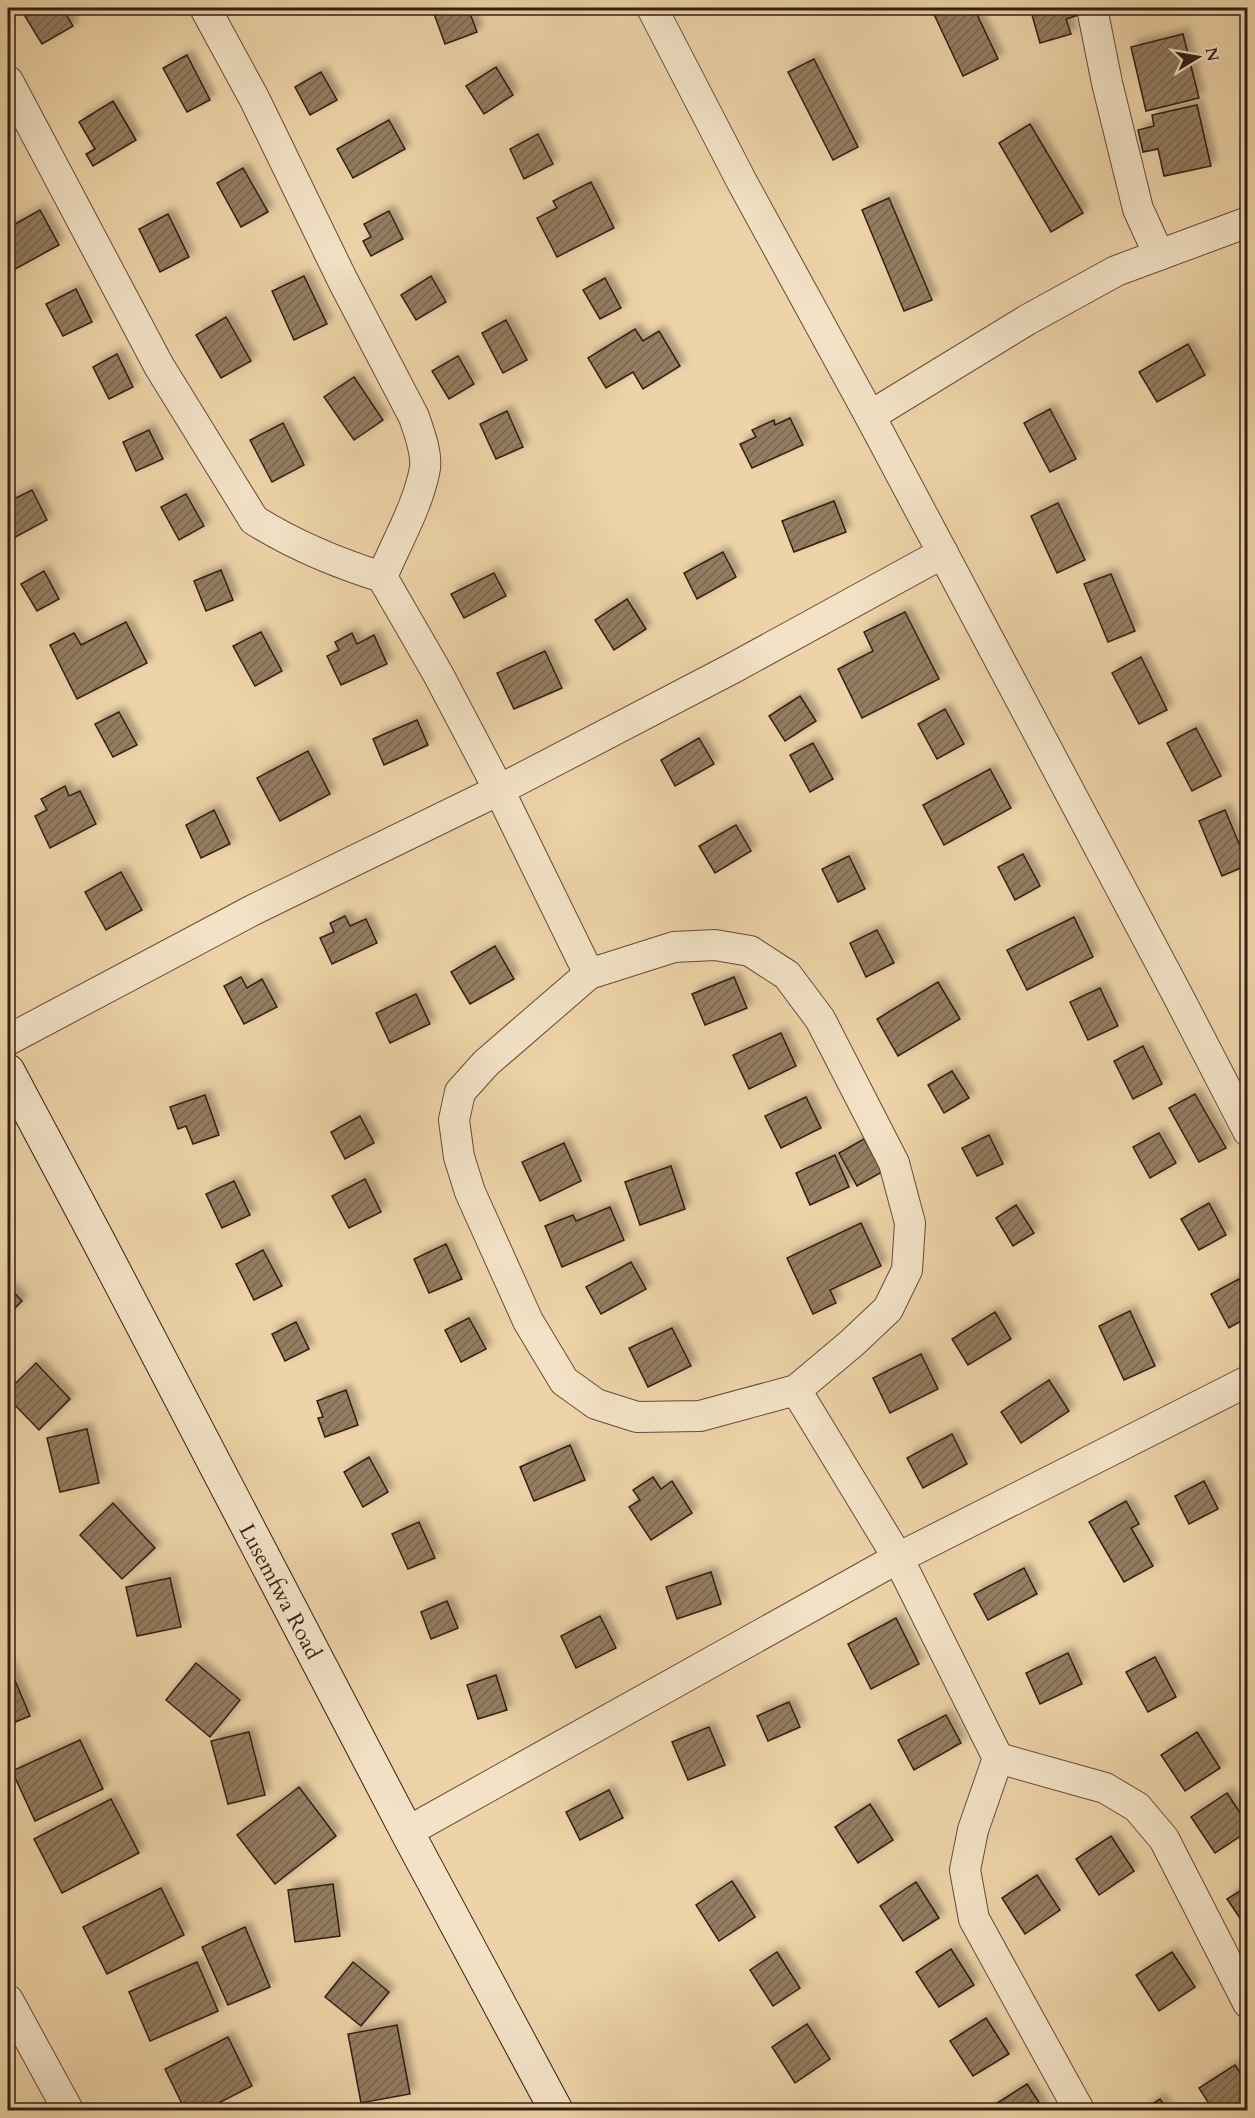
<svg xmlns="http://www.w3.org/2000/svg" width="1255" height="2118" viewBox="0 0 1255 2118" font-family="Cardo,serif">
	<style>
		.building { fill: url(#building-hatch); stroke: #331f15; stroke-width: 1.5; filter: url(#shadow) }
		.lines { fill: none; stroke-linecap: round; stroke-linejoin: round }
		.street-casing { stroke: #624c3a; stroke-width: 32 }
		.secondary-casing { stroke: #331f15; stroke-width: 35 }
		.street { stroke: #f3e2c6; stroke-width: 30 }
		.secondary { stroke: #f3e2c6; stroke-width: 33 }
		.labels { text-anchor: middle; stroke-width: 6; stroke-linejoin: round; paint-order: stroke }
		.street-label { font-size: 22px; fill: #331f15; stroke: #f3e2c6 }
	</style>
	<defs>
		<pattern id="building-hatch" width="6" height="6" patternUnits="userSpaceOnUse" patternTransform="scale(1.5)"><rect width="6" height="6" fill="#947d61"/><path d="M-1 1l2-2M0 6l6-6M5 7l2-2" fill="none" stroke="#79664f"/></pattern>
		<filter id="shadow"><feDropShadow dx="5.5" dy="-5.5" stdDeviation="3" flood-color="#0004"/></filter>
	</defs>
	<rect width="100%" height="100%" fill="#edd3a7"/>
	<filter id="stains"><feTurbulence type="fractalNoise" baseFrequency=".00333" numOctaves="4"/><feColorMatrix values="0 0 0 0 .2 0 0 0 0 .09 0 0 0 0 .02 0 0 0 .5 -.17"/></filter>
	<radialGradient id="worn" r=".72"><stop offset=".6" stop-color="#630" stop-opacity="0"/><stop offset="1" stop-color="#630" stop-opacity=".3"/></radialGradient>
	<!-- building -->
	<g class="building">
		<path d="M20 8H62L73 26 42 44Z"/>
		<path d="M432 8H468L477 32 445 44Z"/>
		<path d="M931 8H974L998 59 963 76Z"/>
		<path d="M1030 8H1080L1082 14 1066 19 1071 34 1040 43Z"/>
		<path d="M1183 34 1199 98 1146 111 1131 47Z"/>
		<path d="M187 55 210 100 187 112 163 68Z"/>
		<path d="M814 59 858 147 833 160 788 72Z"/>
		<path d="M496 67 513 95 484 114 466 86Z"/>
		<path d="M321 72 337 100 310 115 295 87Z"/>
		<path d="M113 101 136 140 93 166 86 154 95 149 79 122Z"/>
		<path d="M1197 105 1211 166 1164 176 1158 149 1143 152 1138 130 1154 126 1152 115Z"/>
		<path d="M389 120 405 149 353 178 337 149Z"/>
		<path d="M1030 124 1083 213 1051 232 999 143Z"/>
		<path d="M538 134 553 164 524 179 510 149Z"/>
		<path d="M243 168 268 212 241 227 217 183Z"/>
		<path d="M591 182 614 228 557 257 537 218 557 208 553 201Z"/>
		<path d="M889 198 932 300 904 311 862 210Z"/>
		<path d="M40 210 59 245 8 273V228Z"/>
		<path d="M389 211 403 239 371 256 363 241 371 237 364 224Z"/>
		<path d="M168 214 189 257 160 272 139 229Z"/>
		<path d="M304 276 327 324 294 340 272 291Z"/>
		<path d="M431 276 446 302 416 320 401 295Z"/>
		<path d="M605 278 621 308 600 319 583 290Z"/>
		<path d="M76 289 92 322 63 336 46 304Z"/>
		<path d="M226 317 251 361 221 378 196 335Z"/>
		<path d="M506 320 527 360 503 373 482 333Z"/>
		<path d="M635 329 643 341 659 331 680 366 643 389 633 372 606 388 588 358Z"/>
		<path d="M1188 344 1205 375 1157 402 1139 372Z"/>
		<path d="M117 354 133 387 109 399 93 367Z"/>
		<path d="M458 356 474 384 449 399 432 371Z"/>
		<path d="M354 377 383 420 354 440 324 397Z"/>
		<path d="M1050 409 1076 459 1050 472 1024 423Z"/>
		<path d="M507 411 523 447 496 459 480 424Z"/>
		<path d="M790 418 803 445 752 468 740 444 756 437 752 430 774 420 775 425Z"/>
		<path d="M283 423 304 465 272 482 250 440Z"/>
		<path d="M149 430 163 459 136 471 123 442Z"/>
		<path d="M32 490 47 520 8 541V502Z"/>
		<path d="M186 494 204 526 179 540 161 507Z"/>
		<path d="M834 501 846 532 794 552 782 521Z"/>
		<path d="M1058 503 1085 560 1057 573 1031 516Z"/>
		<path d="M723 552 736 577 697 599 684 573Z"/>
		<path d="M221 570 233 600 206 611 194 581Z"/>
		<path d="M44 571 59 599 37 611 21 584Z"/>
		<path d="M494 573 506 596 464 618 451 594Z"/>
		<path d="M1111 574 1135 631 1108 642 1084 584Z"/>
		<path d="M627 599 646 629 614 650 595 620Z"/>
		<path d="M905 612 939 679 862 718 838 669 873 651 864 632Z"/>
		<path d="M126 622 147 663 77 699 50 645 74 633 81 645Z"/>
		<path d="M261 632 282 671 255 686 233 646Z"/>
		<path d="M352 633 357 644 374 635 387 664 341 685 327 656 339 650 335 642Z"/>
		<path d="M545 651 562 688 514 709 497 673Z"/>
		<path d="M1141 657 1167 710 1139 724 1112 673Z"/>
		<path d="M800 696 816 721 785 741 769 716Z"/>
		<path d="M945 709 964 744 937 759 918 724Z"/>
		<path d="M119 712 137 745 113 757 95 724Z"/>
		<path d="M417 720 428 745 384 765 373 739Z"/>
		<path d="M1196 728 1221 776 1192 791 1167 743Z"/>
		<path d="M699 738 714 764 675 786 661 760Z"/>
		<path d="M813 743 833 779 810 792 790 755Z"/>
		<path d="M308 751 330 794 280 821 257 778Z"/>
		<path d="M990 769 1011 808 944 845 923 805Z"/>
		<path d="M65 786 69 796 80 791 96 824 50 848 35 816 47 810 41 799Z"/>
		<path d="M214 810 230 844 201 858 186 825Z"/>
		<path d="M1225 810 1248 865 1222 876 1199 821Z"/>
		<path d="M736 825 751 851 715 873 699 846Z"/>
		<path d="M1023 854 1040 886 1015 900 998 867Z"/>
		<path d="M849 856 865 889 838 902 822 869Z"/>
		<path d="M121 872 142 910 106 930 85 892Z"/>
		<path d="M345 916 350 926 366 919 377 943 332 964 320 938 334 932 330 923Z"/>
		<path d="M1074 917 1093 957 1027 990 1007 950Z"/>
		<path d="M877 930 894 963 866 977 850 943Z"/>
		<path d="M495 946 514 979 470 1004 451 972Z"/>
		<path d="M241 977 247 988 262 979 277 1007 244 1024 224 986Z"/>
		<path d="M734 977 747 1008 705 1025 692 994Z"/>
		<path d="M938 982 960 1019 898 1056 877 1019Z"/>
		<path d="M1100 988 1118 1026 1088 1040 1070 1002Z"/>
		<path d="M416 994 430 1024 390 1043 376 1013Z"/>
		<path d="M781 1033 796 1066 749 1089 733 1055Z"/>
		<path d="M1143 1046 1162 1084 1133 1099 1114 1061Z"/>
		<path d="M952 1071 969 1098 944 1113 928 1085Z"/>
		<path d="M1195 1094 1226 1148 1199 1162 1169 1108Z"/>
		<path d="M205 1095 219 1135 193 1144 186 1126 178 1129 170 1107Z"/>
		<path d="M806 1097 821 1128 781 1148 765 1116Z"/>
		<path d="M360 1116 374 1143 345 1159 331 1132Z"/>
		<path d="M1159 1133 1176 1163 1150 1178 1133 1147Z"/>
		<path d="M989 1135 1003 1164 977 1176 962 1148Z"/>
		<path d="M864 1139 882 1172 857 1186 839 1153Z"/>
		<path d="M564 1143 581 1181 540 1201 522 1162Z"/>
		<path d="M835 1155 849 1187 810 1205 796 1173Z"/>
		<path d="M671 1166 685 1209 640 1225 625 1182Z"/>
		<path d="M365 1179 381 1212 349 1228 332 1196Z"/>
		<path d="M234 1181 250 1215 222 1228 206 1194Z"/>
		<path d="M1209 1203 1226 1235 1199 1250 1181 1219Z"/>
		<path d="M1016 1205 1034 1233 1013 1246 996 1218Z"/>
		<path d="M610 1207 624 1240 562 1267 545 1226 573 1215 576 1221Z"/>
		<path d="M861 1223 881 1266 830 1290 836 1303 813 1314 787 1258Z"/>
		<path d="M446 1244 462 1279 429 1293 414 1259Z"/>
		<path d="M263 1250 282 1286 254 1300 236 1264Z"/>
		<path d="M631 1262 646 1289 601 1314 586 1287Z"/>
		<path d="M1239 1279 1248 1294V1317L1229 1328 1211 1294Z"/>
		<path d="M8 1286 22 1301 8 1315Z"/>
		<path d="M1130 1311 1155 1366 1124 1380 1099 1326Z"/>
		<path d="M995 1312 1011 1339 968 1365 952 1339Z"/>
		<path d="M469 1318 486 1349 461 1362 445 1330Z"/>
		<path d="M296 1322 309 1349 285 1361 272 1334Z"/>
		<path d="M672 1328 691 1366 648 1387 629 1348Z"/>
		<path d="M921 1354 938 1389 890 1413 873 1378Z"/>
		<path d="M36 1363 70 1399 39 1430 8 1398V1391Z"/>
		<path d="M1049 1380 1069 1411 1021 1443 1001 1412Z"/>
		<path d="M346 1390 358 1425 325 1437 318 1418 323 1417 317 1401Z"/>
		<path d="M87 1429 99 1483 60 1492 47 1438Z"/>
		<path d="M952 1434 967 1464 923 1488 907 1458Z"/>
		<path d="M570 1445 585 1480 534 1501 520 1467Z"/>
		<path d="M369 1457 388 1492 363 1507 344 1472Z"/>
		<path d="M653 1477 661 1489 672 1481 692 1513 651 1540 629 1507 640 1500 633 1490Z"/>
		<path d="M1204 1481 1218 1509 1189 1524 1175 1496Z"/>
		<path d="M1126 1501 1139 1524 1131 1528 1153 1566 1124 1582 1089 1522Z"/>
		<path d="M113 1503 155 1548 122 1579 80 1535Z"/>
		<path d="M419 1522 435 1558 408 1569 392 1534Z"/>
		<path d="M1024 1568 1037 1594 988 1620 974 1594Z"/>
		<path d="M711 1572 721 1604 677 1619 666 1587Z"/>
		<path d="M170 1578 181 1627 137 1636 126 1587Z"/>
		<path d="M447 1601 458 1628 431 1639 421 1612Z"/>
		<path d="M600 1616 616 1648 576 1668 561 1636Z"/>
		<path d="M896 1618 919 1664 871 1689 848 1644Z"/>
		<path d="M1068 1653 1082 1684 1040 1704 1026 1673Z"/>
		<path d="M1155 1657 1176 1697 1148 1712 1126 1672Z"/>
		<path d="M196 1663 240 1700 210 1737 166 1700Z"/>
		<path d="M8 1664 30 1716 8 1725Z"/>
		<path d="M496 1675 507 1710 478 1719 467 1685Z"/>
		<path d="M789 1702 800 1727 768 1741 757 1716Z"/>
		<path d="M946 1715 961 1743 914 1770 898 1740Z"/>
		<path d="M709 1727 725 1765 688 1780 672 1742Z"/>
		<path d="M249 1732 265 1795 228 1804 211 1741Z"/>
		<path d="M1197 1732 1220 1768 1185 1791 1161 1755Z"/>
		<path d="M80 1740 103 1789 35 1821 12 1771Z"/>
		<path d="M299 1787 336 1836 275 1884 237 1835Z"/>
		<path d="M609 1790 623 1818 580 1840 566 1812Z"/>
		<path d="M1227 1793 1248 1825V1831L1215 1853 1191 1817Z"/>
		<path d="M111 1799 139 1853 62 1893 34 1839Z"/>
		<path d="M870 1804 893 1840 858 1863 835 1827Z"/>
		<path d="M1111 1836 1134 1871 1099 1895 1076 1859Z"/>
		<path d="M1037 1875 1060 1910 1025 1934 1002 1898Z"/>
		<path d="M732 1881 755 1917 719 1941 696 1905Z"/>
		<path d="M916 1882 939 1918 903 1941 880 1906Z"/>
		<path d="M333 1884 340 1936 295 1942 288 1890Z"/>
		<path d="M1248 1886V1930L1227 1899Z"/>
		<path d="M161 1888 184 1935 107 1974 83 1927Z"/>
		<path d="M245 1927 270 1987 228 2005 202 1947Z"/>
		<path d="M951 1949 974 1985 939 2007 916 1972Z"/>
		<path d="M777 1952 800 1988 773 2006 750 1970Z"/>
		<path d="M1172 1952 1195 1987 1159 2011 1136 1975Z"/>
		<path d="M197 1962 218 2011 150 2041 129 1992Z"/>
		<path d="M353 1962 389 1992 361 2026 325 1997Z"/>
		<path d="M986 2018 1009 2054 973 2076 950 2041Z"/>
		<path d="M807 2024 830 2059 795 2083 772 2047Z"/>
		<path d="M397 2025 410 2094 361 2103 348 2034Z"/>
		<path d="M228 2037 252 2086 205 2110H185L165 2069Z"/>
		<path d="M1235 2065 1248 2085V2107L1243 2110H1213L1199 2088Z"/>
		<path d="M1027 2084 1044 2110H994L991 2107Z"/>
		<path d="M1160 2099 1167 2110H1143Z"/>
	</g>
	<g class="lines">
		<!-- street casing -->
		<g class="street-casing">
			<g id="street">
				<path d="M205 8 254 98 343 281 414 417C419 432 427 452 425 468 419 504 396 543 382 577"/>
				<path d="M652 8 742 182 870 416 1177 994 1248 1131"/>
				<path d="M1092 8 1107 83 1138 209 1159 255"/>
				<path d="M8 81 159 366 254 520C294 545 337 563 382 577L438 674 499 790 589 974"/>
				<path d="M870 416 1027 320 1116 271 1248 222"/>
				<path d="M715 945 750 951 787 975 820 1019 894 1163 910 1223 907 1270 888 1309 852 1343 796 1390 700 1416 637 1417 596 1404 564 1381 528 1321 470 1192 459 1157 454 1120 460 1092 486 1063 589 974 674 947Z"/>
				<path d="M8 1040 253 910 499 790 735 667 943 553"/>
				<path d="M796 1390 898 1558 998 1758 973 1830 965 1870 974 1919 1079 2110"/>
				<path d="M998 1758 1105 1788 1137 1807 1164 1839 1248 2003"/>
				<path d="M407 1832 898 1558 1248 1381"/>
				<path d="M8 2000 68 2110"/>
			</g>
		</g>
		<!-- secondary casing -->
		<g class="secondary-casing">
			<path id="secondary" d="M8 1071 99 1242 407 1832 556 2110"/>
		</g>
		<!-- street -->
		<use href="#street" class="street"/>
		<!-- secondary -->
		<use href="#secondary" class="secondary"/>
	</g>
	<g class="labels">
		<!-- street labels -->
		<g class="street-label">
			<text transform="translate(281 1591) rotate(62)" y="8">Lusemfwa Road</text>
		</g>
	</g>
	<!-- margin -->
	<rect width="1255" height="2118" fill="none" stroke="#edd3a7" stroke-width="30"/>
	<rect x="9" y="9" width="1237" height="2100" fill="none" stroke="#331f15" stroke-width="3"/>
	<rect x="15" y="15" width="1225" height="2088" fill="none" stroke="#331f15" stroke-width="1.5"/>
	<!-- north arrow -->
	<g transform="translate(1198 57) rotate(79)" stroke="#f3e2c6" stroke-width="4.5" paint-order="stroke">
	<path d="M0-4.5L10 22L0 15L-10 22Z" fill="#331f15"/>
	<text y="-9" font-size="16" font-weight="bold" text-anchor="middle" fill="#331f15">N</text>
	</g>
	<rect width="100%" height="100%" filter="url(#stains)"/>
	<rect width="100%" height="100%" fill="url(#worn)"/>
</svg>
